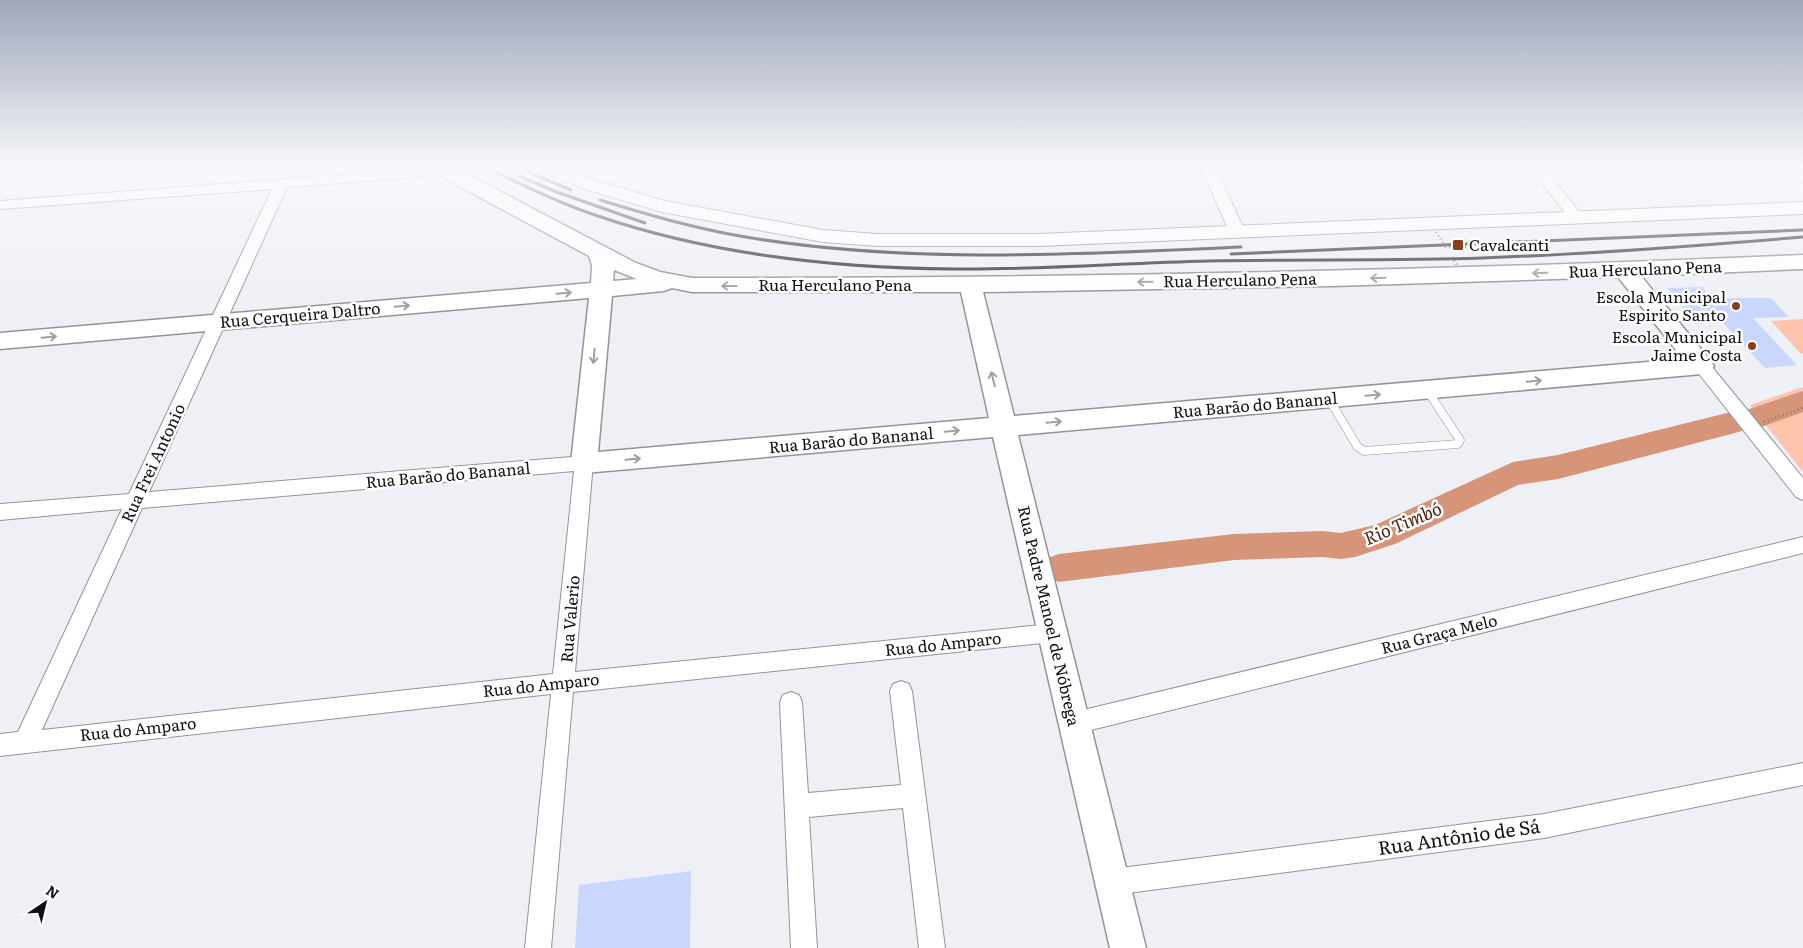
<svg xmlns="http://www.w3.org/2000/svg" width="1803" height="948" viewBox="0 0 1803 948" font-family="Literata,serif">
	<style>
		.green { fill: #ffc4ac }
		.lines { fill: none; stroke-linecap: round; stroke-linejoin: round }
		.river { fill: #d69478; fill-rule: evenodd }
		.building { fill: #cad7fc }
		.service-casing { stroke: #929499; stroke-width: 9 }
		.minor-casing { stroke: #929499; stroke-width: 2 }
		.tertiary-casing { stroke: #929499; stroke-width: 2 }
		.secondary-casing { stroke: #929499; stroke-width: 3 }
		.path { stroke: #75767a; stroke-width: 2.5; stroke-dasharray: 1 3; stroke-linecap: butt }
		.service { stroke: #fff; stroke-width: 8 }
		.minor { fill: #fff; fill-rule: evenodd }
		.tertiary { fill: #fff; fill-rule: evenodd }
		.secondary { fill: #fff; fill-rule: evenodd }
		.rail { stroke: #38393b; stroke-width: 3 }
		.path-bridge { stroke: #75767a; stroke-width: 2.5; stroke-dasharray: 1 3; stroke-linecap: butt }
		.oneway { stroke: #a0a0a1 }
		.poi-dot { fill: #873f1e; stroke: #fff; stroke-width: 2 }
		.labels { text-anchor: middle; stroke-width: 5; stroke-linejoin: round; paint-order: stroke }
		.poi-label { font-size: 16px; fill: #111113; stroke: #fff; text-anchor: end }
		.street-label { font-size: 16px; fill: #111113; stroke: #fff }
		.water-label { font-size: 18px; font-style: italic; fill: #4c210e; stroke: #fff }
		.near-street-label { font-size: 19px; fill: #111113; stroke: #fff }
	</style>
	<rect width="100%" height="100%" fill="#eef0f6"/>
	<!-- green -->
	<g class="green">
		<path d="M1803 319V353L1801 354 1771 321Z"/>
		<path d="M1803 387V472L1750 405Z"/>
	</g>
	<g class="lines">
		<!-- river -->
		<path class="river" d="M1803 391V412L1756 429 1747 426 1745 430 1735 433 1558 479 1518 485 1395 544 1355 557 1341 559 1322 557 1234 560 1059 582 1048 578 1043 568 1048 558 1059 554 1234 534 1322 531 1341 533 1375 525 1513 462 1558 455 1735 411 1744 414 1746 410Z"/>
	</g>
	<!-- building -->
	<g class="building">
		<path d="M1702 287 1712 298H1771L1789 317 1753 318 1797 365 1765 368 1723 323 1696 324 1667 288Z"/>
		<path d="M691 871 690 948H575L579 885Z"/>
	</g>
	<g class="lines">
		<!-- service casing -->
		<g class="service-casing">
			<g id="service">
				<path d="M1803 169 1783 171 1803 189"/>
				<path d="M1329 399 1357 446 1364 451 1458 444 1460 440 1427 390"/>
			</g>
		</g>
		<!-- minor casing -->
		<g class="minor-casing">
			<g id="minor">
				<path d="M432 168H450L453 171 451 174 446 175 287 187 149 492 584 456 591 458 593 463 575 672 1052 624 1059 626 1063 633 1059 640 1052 642 573 692 551 948H525L551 694 0 756V734L18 732 122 509 0 520V504L129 494 272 189 0 209V201ZM574 471 553 674 42 730 142 508Z"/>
				<path d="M1201 168H1215L1245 231 1242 234H1232L1229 231Z"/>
				<path d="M1530 168H1544L1581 214 1583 217 1581 220H1571Z"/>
				<path d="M1702 360 1708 362 1803 478V500L1796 497 1696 370 1693 366 1696 362Z"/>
				<path d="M1803 537V553L1075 734 1067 730 1064 723 1067 716 1075 712Z"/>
				<path d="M901 681 909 684 912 691 945 948H919L903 808 809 817 817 948H791L780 702 783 695 791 692 799 695 802 702 808 793 901 785 890 691 893 684Z"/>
				<path d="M1803 763V785L1544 838 1113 895 1104 891 1100 882 1104 873 1113 869 1544 814Z"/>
			</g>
		</g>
		<!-- tertiary casing -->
		<g class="tertiary-casing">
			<path id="tertiary" d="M540 168H564L597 181 665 201 823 230 878 234H1038L1803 202V214L1038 246H878L823 242 662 212 585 189 543 172Z"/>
		</g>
		<!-- secondary casing -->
		<g class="secondary-casing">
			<path id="secondary" d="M430 168H455L636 263 660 272 692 278C1063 278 1433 271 1803 255V269L1641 276 1710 360 1714 366 1710 372 1702 374 1018 435 1146 948H1110L993 437 584 473 575 470 571 463 589 298 0 349V333L591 283 592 265 589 256 433 172ZM614 270 637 279 613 281ZM1618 277 1683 359 1014 416 983 292 1332 286ZM672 288 692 292H961L989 418 598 452 612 296 664 291Z"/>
		</g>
		<!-- path -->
		<g class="path">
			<path d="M1445 247H1486"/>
			<path d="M1764 422 1803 408"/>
		</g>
		<!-- service -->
		<use href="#service" class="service"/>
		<!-- minor -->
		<use href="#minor" class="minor"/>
		<!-- tertiary -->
		<use href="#tertiary" class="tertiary"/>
		<!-- secondary -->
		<use href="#secondary" class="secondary"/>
		<!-- rail -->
		<g class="rail">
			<path d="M487 168C523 185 559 203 598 216 712 255 834 268 954 269 1038 270 1123 263 1208 261 1299 259 1391 261 1482 258 1589 254 1696 246 1803 237"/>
			<path d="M519 168 571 190"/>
			<path d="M519 176 554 191 645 223"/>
			<path d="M600 200C652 216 704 231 758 239 918 264 1080 254 1241 247"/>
			<path d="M1231 254 1803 230"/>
		</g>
		<!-- path-bridge -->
		<g class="path-bridge">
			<path d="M1436 232 1446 247"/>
			<path d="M1452 257 1457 265"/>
		</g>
	</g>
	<!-- one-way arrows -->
	<defs><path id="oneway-shaft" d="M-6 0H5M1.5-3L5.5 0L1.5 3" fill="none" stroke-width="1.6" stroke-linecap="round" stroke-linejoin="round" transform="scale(1.25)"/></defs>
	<g class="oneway">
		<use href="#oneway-shaft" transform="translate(1540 273) rotate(178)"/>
		<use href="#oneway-shaft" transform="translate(1378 278) rotate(178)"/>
		<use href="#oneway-shaft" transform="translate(1145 282) rotate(179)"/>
		<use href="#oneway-shaft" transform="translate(729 286) rotate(180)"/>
		<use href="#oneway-shaft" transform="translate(564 293) rotate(-5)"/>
		<use href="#oneway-shaft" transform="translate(402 306) rotate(-5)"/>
		<use href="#oneway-shaft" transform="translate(49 337) rotate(-5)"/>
		<use href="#oneway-shaft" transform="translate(594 356) rotate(95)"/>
		<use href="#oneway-shaft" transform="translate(993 379) rotate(-104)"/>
		<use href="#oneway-shaft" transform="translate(1534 381) rotate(-5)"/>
		<use href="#oneway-shaft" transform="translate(1373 395) rotate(-5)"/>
		<use href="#oneway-shaft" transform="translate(1054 422) rotate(-5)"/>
		<use href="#oneway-shaft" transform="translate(952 431) rotate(-5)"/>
		<use href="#oneway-shaft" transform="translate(633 459) rotate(-5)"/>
	</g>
	<!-- sky -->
	<linearGradient id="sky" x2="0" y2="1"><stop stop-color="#a1a7bb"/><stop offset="0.56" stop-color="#f7f8fb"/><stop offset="1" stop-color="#f7f8fb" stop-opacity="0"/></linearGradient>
	<rect width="1803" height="301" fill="url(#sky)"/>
	<!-- markers -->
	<g class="poi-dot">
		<rect x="1452" y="239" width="12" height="12" rx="2.5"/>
		<circle cx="1736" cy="306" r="5"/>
		<circle cx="1752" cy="346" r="5"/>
	</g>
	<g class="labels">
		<!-- poi labels -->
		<g class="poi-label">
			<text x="1469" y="251" text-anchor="start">Cavalcanti</text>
			<text x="1726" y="303">Escola Municipal<tspan x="1726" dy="18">Espirito Santo</tspan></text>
			<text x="1742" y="343">Escola Municipal<tspan x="1742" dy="18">Jaime Costa</tspan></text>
		</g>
		<!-- street labels -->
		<g class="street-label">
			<text transform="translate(1645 269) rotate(-2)" y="6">Rua Herculano Pena</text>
			<text transform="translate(1240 280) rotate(-1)" y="6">Rua Herculano Pena</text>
			<text x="835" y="291">Rua Herculano Pena</text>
			<text transform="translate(300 315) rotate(-5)" y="6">Rua Cerqueira Daltro</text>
			<text transform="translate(1255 405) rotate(-5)" y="6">Rua Barão do Bananal</text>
			<text transform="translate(851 440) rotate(-5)" y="6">Rua Barão do Bananal</text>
			<text transform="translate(153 463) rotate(-65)" y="6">Rua Frei Antonio</text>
			<text transform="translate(448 475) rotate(-5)" y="6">Rua Barão do Bananal</text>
			<text transform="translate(1049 616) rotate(77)" y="6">Rua Padre Manoel de Nóbrega</text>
			<text transform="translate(570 619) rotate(-85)" y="6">Rua Valerio</text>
			<text transform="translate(1439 634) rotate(-14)" y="6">Rua Graça Melo</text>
			<text transform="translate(943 644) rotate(-6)" y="6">Rua do Amparo</text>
			<text transform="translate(541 685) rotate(-6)" y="6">Rua do Amparo</text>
			<text transform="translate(138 729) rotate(-6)" y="6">Rua do Amparo</text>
		</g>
		<!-- water labels -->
		<g class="water-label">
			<text transform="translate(1403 524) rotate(-23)" y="6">Rio Timbó</text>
		</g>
		<!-- near-street labels -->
		<g class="near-street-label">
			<text transform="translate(1459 837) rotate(-8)" y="7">Rua Antônio de Sá</text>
		</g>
	</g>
	<!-- north arrow -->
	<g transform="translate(45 903) rotate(35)" stroke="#ffffff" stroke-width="4" paint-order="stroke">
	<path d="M0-4L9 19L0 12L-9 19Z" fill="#111113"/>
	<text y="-8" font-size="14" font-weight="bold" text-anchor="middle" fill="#111113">N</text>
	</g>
</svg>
